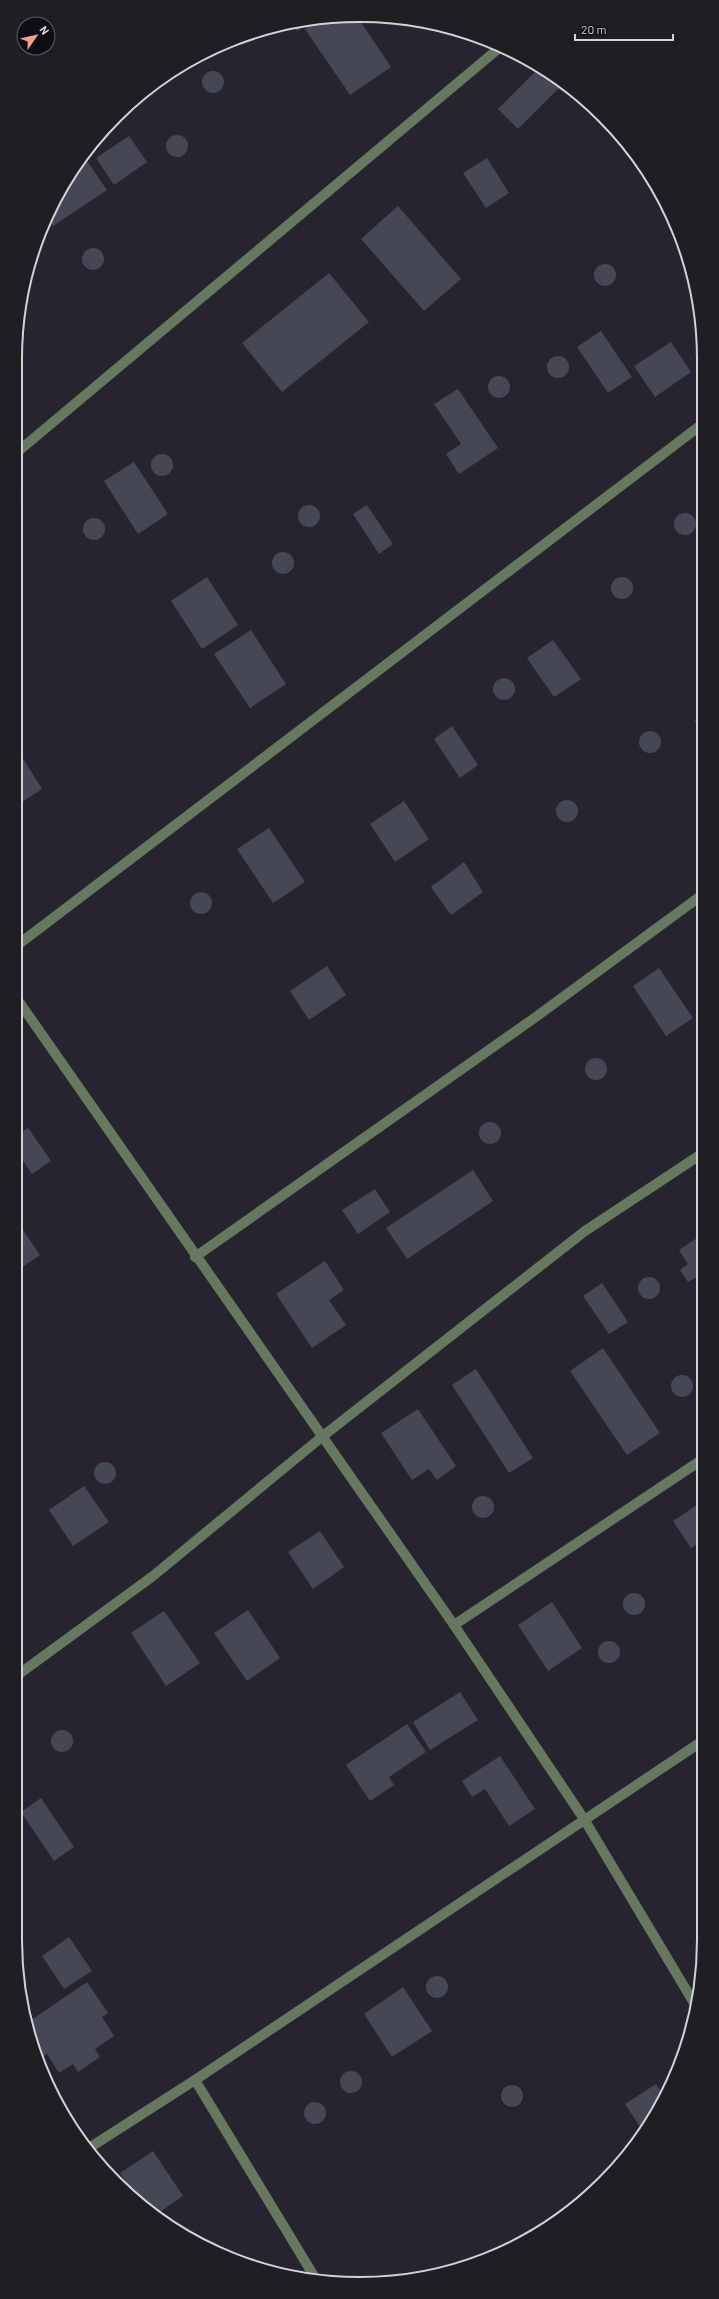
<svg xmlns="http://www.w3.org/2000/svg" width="719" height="2299" viewBox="0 0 719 2299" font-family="Barlow,sans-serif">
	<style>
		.building { fill: #464754 }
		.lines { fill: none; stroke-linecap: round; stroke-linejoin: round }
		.minor { stroke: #66785f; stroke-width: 10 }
		.rim { fill: none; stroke: #d3d1d9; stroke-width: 2 }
	</style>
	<rect width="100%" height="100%" fill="#27242f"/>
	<!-- building -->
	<g class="building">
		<path d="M356 15 391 67 350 95 305 29 320 19Z"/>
		<path d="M315 19 297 31 291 22H293Z"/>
		<path d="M540 67 562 85 518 129 498 109Z"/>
		<circle cx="213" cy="82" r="11"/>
		<circle cx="177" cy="146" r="11"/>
		<path d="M129 136 147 162 114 185 96 158Z"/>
		<path d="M83 155 107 190 53 226 47 217 73 168Z"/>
		<path d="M487 158 509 193 486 208 463 173Z"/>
		<path d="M398 206 461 279 424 311 361 239Z"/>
		<circle cx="93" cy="259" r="11"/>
		<circle cx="605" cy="275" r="11"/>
		<path d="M329 273 369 322 282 392 242 343Z"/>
		<path d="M601 331 632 377 608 393 577 347Z"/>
		<path d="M671 342 691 372 655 397 634 366Z"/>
		<circle cx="558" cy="367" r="11"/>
		<circle cx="499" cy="387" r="11"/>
		<path d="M458 389 498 448 459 474 446 454 461 444 434 404Z"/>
		<circle cx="162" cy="465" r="11"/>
		<path d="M134 462 168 514 138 534 104 481Z"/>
		<path d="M367 505 393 544 379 554 353 514Z"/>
		<circle cx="309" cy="516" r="11"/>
		<circle cx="685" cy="524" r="11"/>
		<circle cx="94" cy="529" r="11"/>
		<circle cx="283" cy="563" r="11"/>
		<path d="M207 577 238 625 202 649 171 601Z"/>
		<circle cx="622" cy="588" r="11"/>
		<path d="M251 630 286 684 250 708 214 654Z"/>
		<path d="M553 640 581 679 554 697 527 658Z"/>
		<circle cx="504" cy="689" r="11"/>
		<path d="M702 710V731L695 721 697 714Z"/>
		<path d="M452 726 478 765 460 778 434 739Z"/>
		<circle cx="650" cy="742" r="11"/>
		<path d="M15 746 42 789 16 806 15 804Z"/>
		<circle cx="567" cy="811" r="11"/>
		<path d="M404 801 429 839 395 862 370 824Z"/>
		<path d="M269 828 305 882 273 903 237 849Z"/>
		<path d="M464 862 483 892 451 915 431 887Z"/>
		<circle cx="201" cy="903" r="11"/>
		<path d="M327 966 346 995 309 1020 290 991Z"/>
		<path d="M659 968 693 1018 666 1036 633 986Z"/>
		<circle cx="596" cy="1069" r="11"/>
		<circle cx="490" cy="1133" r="11"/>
		<path d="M28 1128 51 1161 32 1174 15 1149V1137Z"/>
		<path d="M473 1170 493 1201 407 1259 386 1228Z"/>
		<path d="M375 1189 390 1212 358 1234 342 1210Z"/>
		<path d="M21 1227 40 1255 15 1272V1231Z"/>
		<path d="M703 1234V1286L697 1277 688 1282 680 1270 688 1264 679 1250Z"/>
		<path d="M325 1261 344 1290 329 1300 346 1325 312 1348 276 1294Z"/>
		<circle cx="649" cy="1288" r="11"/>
		<path d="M602 1283 628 1322 609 1334 583 1296Z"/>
		<path d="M603 1348 660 1433 627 1455 570 1371Z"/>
		<path d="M476 1369 533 1458 509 1473 452 1385Z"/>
		<circle cx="682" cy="1386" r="11"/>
		<path d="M418 1409 456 1466 437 1480 429 1469 412 1480 381 1433Z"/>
		<circle cx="105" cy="1473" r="11"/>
		<path d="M84 1486 109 1522 73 1546 49 1510Z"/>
		<circle cx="483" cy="1507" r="11"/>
		<path d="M703 1501V1540L691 1548 673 1521Z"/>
		<path d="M320 1531 344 1567 313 1589 288 1552Z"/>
		<path d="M15 1551 19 1559 15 1568Z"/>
		<circle cx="634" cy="1604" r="11"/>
		<path d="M552 1602 582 1648 548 1671 518 1625Z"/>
		<path d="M248 1610 280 1658 247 1681 214 1633Z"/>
		<path d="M164 1611 200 1663 166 1686 131 1633Z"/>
		<circle cx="609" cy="1652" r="11"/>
		<path d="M460 1692 478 1720 430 1750 413 1722Z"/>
		<path d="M407 1724 426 1752 389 1777 394 1785 370 1801 346 1765Z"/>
		<circle cx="62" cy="1741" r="11"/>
		<path d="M500 1756 535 1809 509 1826 485 1789 472 1797 462 1781Z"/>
		<path d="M41 1798 74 1847 54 1861 21 1812Z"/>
		<path d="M69 1937 92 1971 64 1989 42 1956Z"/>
		<circle cx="437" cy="1987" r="11"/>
		<path d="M87 1982 108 2013 102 2017 114 2036 95 2049 100 2057 78 2072 73 2064 59 2073 47 2054 38 2060 27 2023Z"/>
		<path d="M403 1987 432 2031 392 2057 364 2014Z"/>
		<circle cx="351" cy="2082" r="11"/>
		<path d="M656 2084 664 2096 644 2133 625 2104Z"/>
		<circle cx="512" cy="2096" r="11"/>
		<circle cx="315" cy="2113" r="11"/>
		<path d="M153 2151 183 2196 154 2216 128 2193 131 2190 120 2173Z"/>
	</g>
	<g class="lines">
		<!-- minor -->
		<g class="minor">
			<path d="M15 454 498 49"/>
			<path d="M15 947 701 425"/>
			<path d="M15 996 454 1625 584 1819 697 2008"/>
			<path d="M195 1257 533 1019 702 895"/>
			<path d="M454 1625 703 1459"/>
			<path d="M15 1677 153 1576 323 1436 585 1231 703 1153"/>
			<path d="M195 2080 317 2281"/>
			<path d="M89 2148 195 2080 704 1740"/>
		</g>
	</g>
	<!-- crop -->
	<path d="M0 0H719V2299H0ZM359 22H360A337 337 0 0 1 697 359V1940A337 337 0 0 1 360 2277H359A337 337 0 0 1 22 1940V359A337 337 0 0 1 359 22Z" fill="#1f1e23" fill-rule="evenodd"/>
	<path class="rim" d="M359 22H360A337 337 0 0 1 697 359V1940A337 337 0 0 1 360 2277H359A337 337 0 0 1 22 1940V359A337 337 0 0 1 359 22Z"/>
	<!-- north arrow -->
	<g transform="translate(36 36) rotate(56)"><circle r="19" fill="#0f0e13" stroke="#5d5c62"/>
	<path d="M0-3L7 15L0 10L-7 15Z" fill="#f59d8e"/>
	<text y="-6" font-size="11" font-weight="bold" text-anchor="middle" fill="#d3d1d9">N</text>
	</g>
	<!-- scale -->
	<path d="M575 34v6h98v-6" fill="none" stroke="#d3d1d9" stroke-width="2"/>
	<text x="581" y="34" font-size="12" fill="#d3d1d9" stroke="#0f0e13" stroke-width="3" paint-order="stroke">20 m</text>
</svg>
